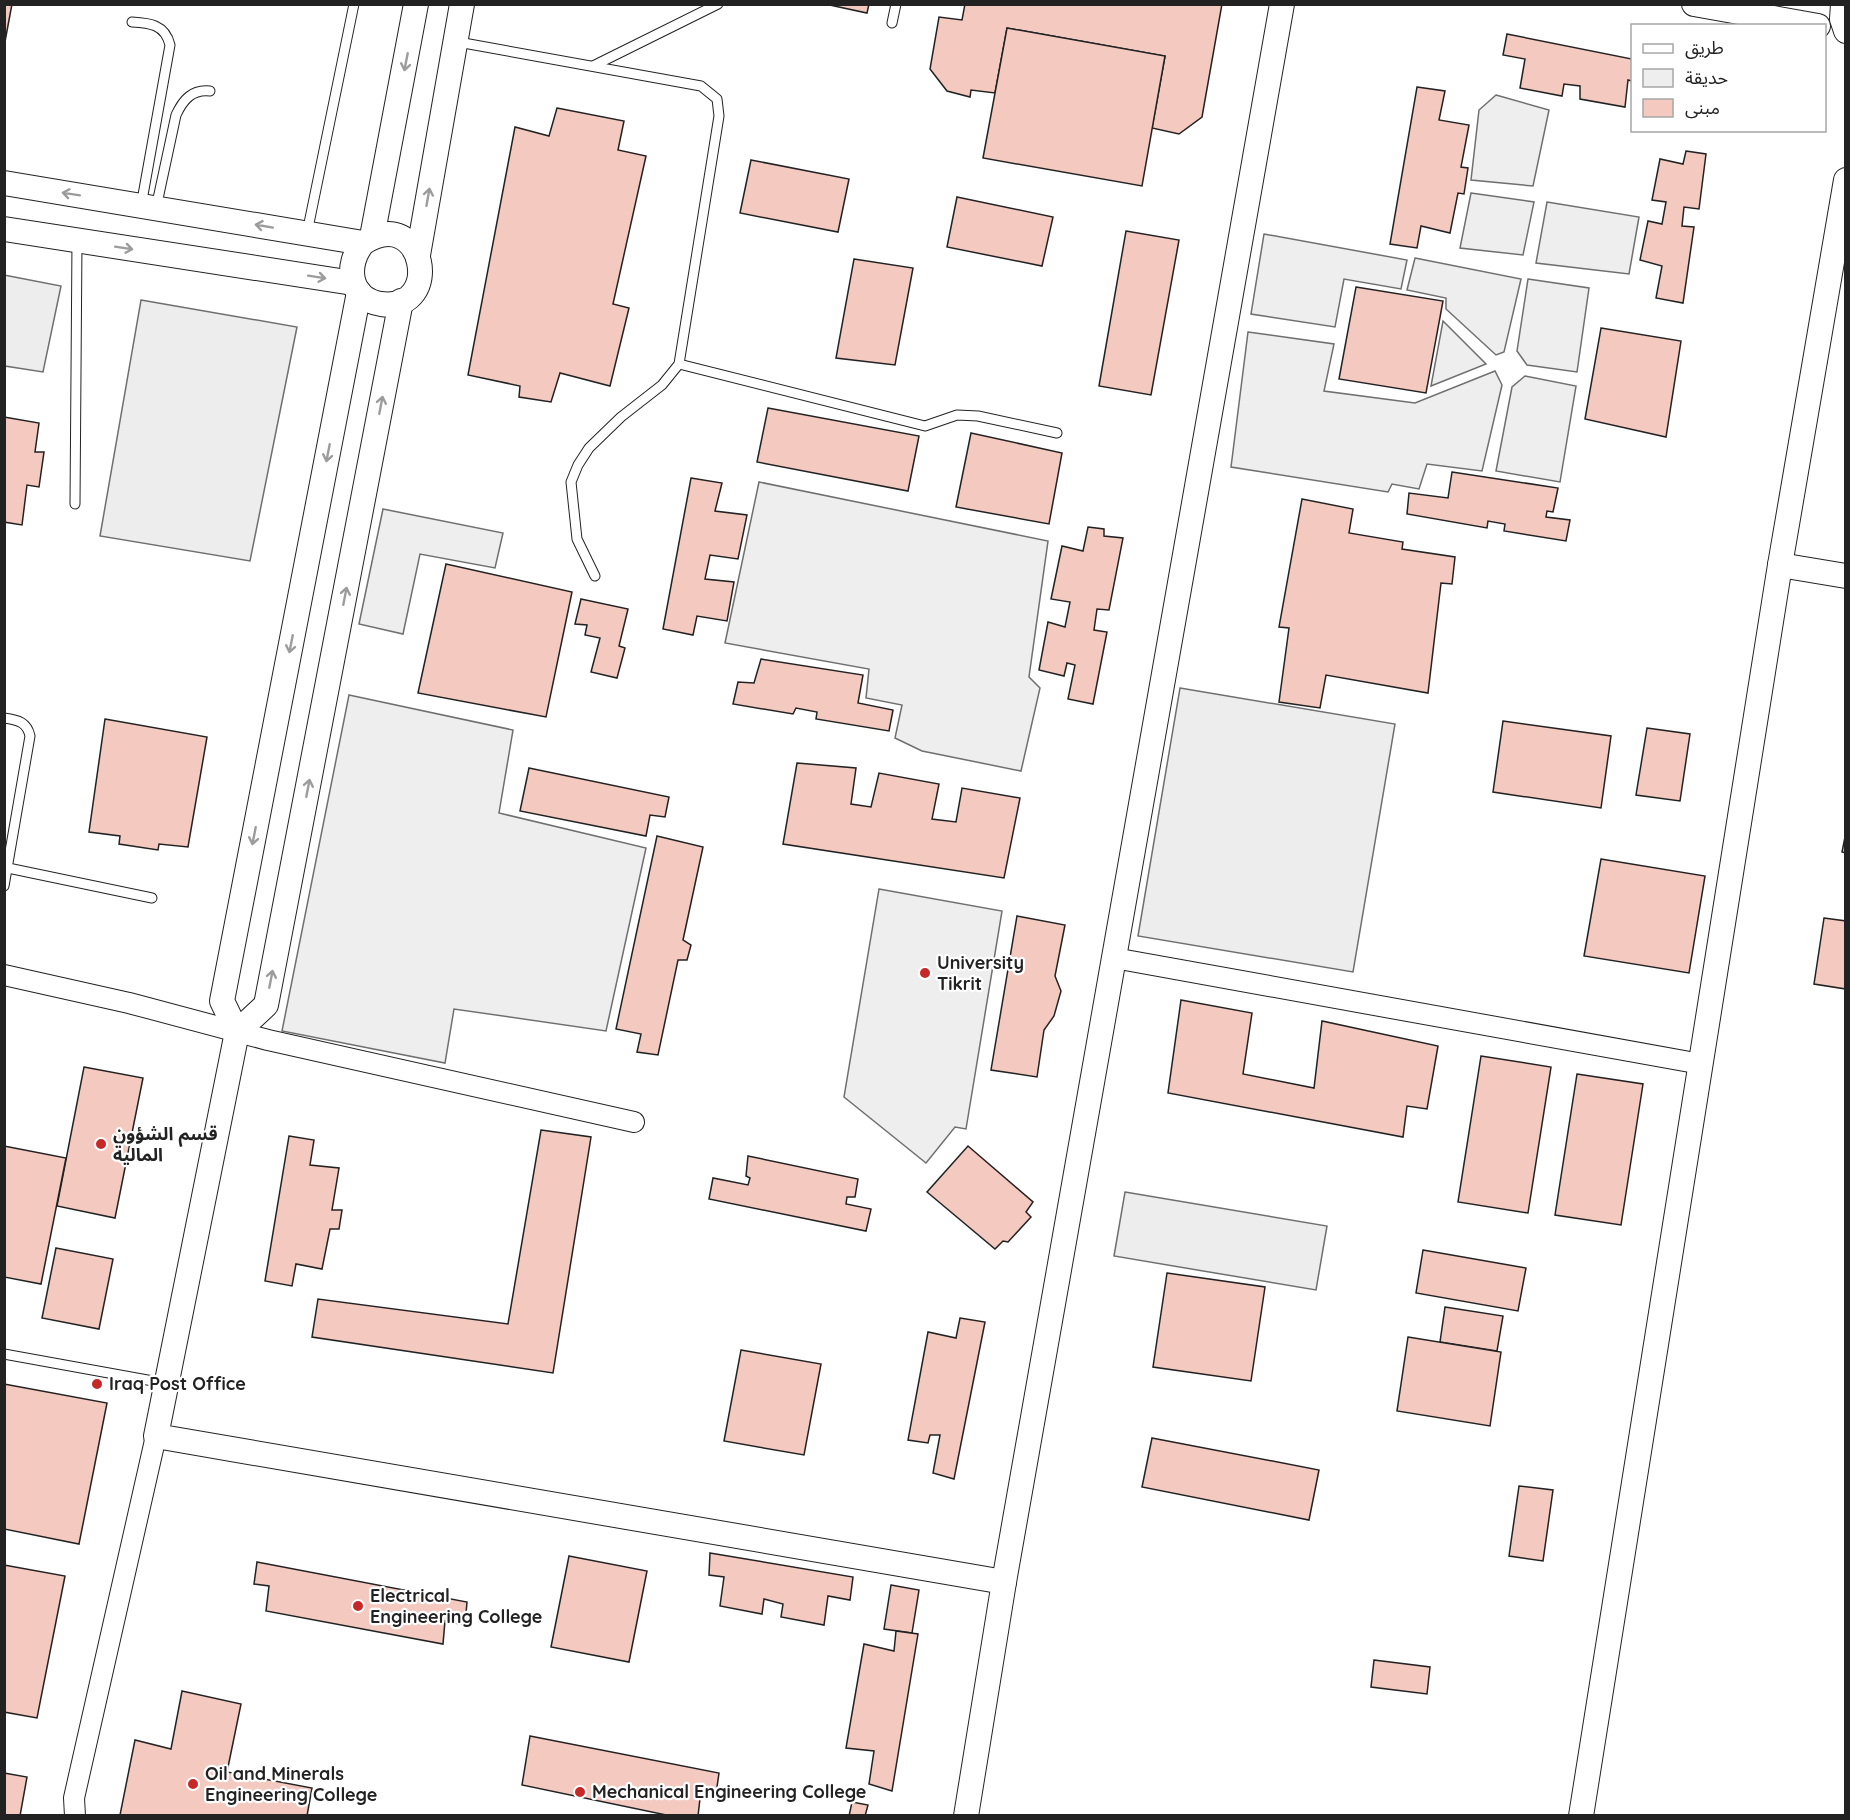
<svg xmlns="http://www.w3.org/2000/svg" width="1850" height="1820" viewBox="0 0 1850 1820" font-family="Quicksand,'Noto Sans Arabic',sans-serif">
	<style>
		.green { fill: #eee; stroke: #6f6f6f; stroke-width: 1.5 }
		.parking { fill: #ededed; stroke: #6f6f6f; stroke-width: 1.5 }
		.building { fill: #f3c9c0; stroke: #222; stroke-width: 1.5 }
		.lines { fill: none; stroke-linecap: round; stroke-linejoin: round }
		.service-casing { stroke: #222; stroke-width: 11 }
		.minor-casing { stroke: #222; stroke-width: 22 }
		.tertiary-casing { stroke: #222; stroke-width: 26 }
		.service { stroke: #fff; stroke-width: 9 }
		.minor { stroke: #fff; stroke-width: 20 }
		.tertiary { stroke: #fff; stroke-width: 24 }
		.oneway { stroke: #9c9c9c }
		.poi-dot { fill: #c62828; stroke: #fff; stroke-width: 2 }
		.labels { text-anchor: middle; stroke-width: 4.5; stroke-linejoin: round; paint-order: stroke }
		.poi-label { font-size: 18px; font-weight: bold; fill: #222; stroke: #fff; text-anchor: start }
	</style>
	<rect width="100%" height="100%" fill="#fff"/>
	<!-- green -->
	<g class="green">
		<path d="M1496 95 1549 110 1533 186 1471 180 1479 110Z"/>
		<path d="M1471 193 1534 202 1523 255 1460 248Z"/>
		<path d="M1547 202 1639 217 1629 274 1536 263Z"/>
		<path d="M1264 234 1407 260 1401 289 1344 279 1335 327 1251 314Z"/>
		<path d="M1415 258 1521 279 1504 352 1496 355 1446 309V298L1407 290Z"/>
		<path d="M1528 279 1589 288 1577 372 1527 365 1517 351Z"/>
		<path d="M1443 321 1486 364 1431 386Z"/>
		<path d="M1248 332 1334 344 1324 391 1415 403 1495 371 1502 385 1482 471 1427 464 1419 489 1392 484 1388 492 1231 467Z"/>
		<path d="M1525 376 1576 386 1560 482 1496 471 1512 387Z"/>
		<path d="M759 482 1048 541 1029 677 1040 688 1021 771 922 751 895 738 902 705 866 698 869 669 725 643Z"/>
		<path d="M383 509 503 533 495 568 420 554 403 634 359 624Z"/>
		<path d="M349 695 513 730 499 813 646 848 606 1031 454 1009 445 1063 282 1031Z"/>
		<path d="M879 889 1002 911 966 1129 955 1127 926 1163 844 1097Z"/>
	</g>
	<!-- parking -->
	<g class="parking">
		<path d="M4 275 61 286 43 372 5 366Z"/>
		<path d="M141 300 297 327 250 561 100 536Z"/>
		<path d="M1180 688 1395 724 1353 972 1138 936Z"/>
		<path d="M1125 1192 1327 1226 1316 1290 1114 1256Z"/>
	</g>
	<!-- building -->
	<g class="building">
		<path d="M4 4H12L4 47Z"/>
		<path d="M825 4H869L867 13Z"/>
		<path d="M965 4H1222L1202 117 1179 134 1152 128 1165 56 1007 28 995 93 971 90 970 97 947 91 930 69 939 17 962 20Z"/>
		<path d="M1007 28 1165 56 1142 186 983 158Z"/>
		<path d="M1507 34 1632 59V81L1628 80 1625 107 1580 99V86L1564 84 1562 96 1520 88 1525 59 1503 55Z"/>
		<path d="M1417 87 1445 91 1439 120 1469 125 1461 167 1468 168 1464 194 1458 193 1450 233 1421 226 1417 248 1390 244Z"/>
		<path d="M557 108 624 121 618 150 646 156 613 304 629 308 610 386 560 373 551 402 519 397 520 386 468 375 515 127 549 136Z"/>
		<path d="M1686 151 1706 154 1699 209 1684 207 1682 226 1694 227 1683 303 1656 298 1662 266 1640 260 1648 221 1662 224 1666 202 1652 200 1660 159 1683 164Z"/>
		<path d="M751 160 849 179 838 232 740 213Z"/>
		<path d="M957 197 1053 217 1042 266 947 247Z"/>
		<path d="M1126 231 1179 240 1151 395 1099 386Z"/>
		<path d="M854 259 913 268 895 365 836 358Z"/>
		<path d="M1356 287 1443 301 1426 393 1339 379Z"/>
		<path d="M1601 328 1681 341 1666 437 1585 419Z"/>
		<path d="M768 408 919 436 908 491 757 462Z"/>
		<path d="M4 417 39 423 35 452H44L39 487 27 485 22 525 4 522Z"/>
		<path d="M971 433 1062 453 1049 524 956 507Z"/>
		<path d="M1452 472 1558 488 1553 512 1547 511 1546 517 1570 520 1566 541 1504 531 1505 524 1488 521 1487 528 1407 514 1409 493 1448 498Z"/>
		<path d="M691 478 722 483 715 511 747 515 738 559 710 555 705 579 734 582 727 621 697 616 693 635 663 629Z"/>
		<path d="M1302 499 1353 509 1349 533 1403 542 1402 549 1455 557 1452 584 1441 583 1428 693 1326 675 1320 708 1279 702 1289 628 1279 627Z"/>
		<path d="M1088 527 1104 529V536L1123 538 1109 610 1097 609 1094 630 1107 632 1093 704 1068 699 1075 665 1067 663 1064 676 1039 670 1048 622 1065 627 1070 602 1051 599 1062 546 1083 551Z"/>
		<path d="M446 564 572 592 546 717 418 693Z"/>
		<path d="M581 599 628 609 619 646 625 648 617 678 591 672 600 638 585 635 587 625 575 624Z"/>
		<path d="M761 659 863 675 858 703 893 710 889 731 816 719 817 712 796 708 793 714 733 704 738 682 754 683Z"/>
		<path d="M105 719 207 737 188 847 159 844 158 850 119 844 120 836 89 832Z"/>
		<path d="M1503 721 1611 736 1601 808 1493 792Z"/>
		<path d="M1647 728 1690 734 1680 801 1636 795Z"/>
		<path d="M797 763 856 768 851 804 871 807 879 773 939 784 932 819 956 822 962 788 1020 798 1004 878 783 844Z"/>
		<path d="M529 768 669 797 665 817 650 815 646 836 520 811Z"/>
		<path d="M1846 832V853L1842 852Z"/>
		<path d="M657 836 703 847 683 940 691 945 687 960H678L658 1055 637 1052 641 1034 616 1029Z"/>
		<path d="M1601 859 1705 876 1689 973 1584 956Z"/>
		<path d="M1017 916 1065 925 1055 976 1061 991 1054 1016 1044 1030 1037 1077 991 1070Z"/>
		<path d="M1824 918 1846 921V989L1814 984Z"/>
		<path d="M1181 1000 1252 1013 1243 1074 1314 1088 1322 1021 1438 1046 1427 1109 1407 1106 1403 1137 1168 1093Z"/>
		<path d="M1481 1056 1551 1067 1528 1213 1458 1202Z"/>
		<path d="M84 1067 143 1078 115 1218 57 1206Z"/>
		<path d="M1577 1074 1643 1084 1621 1225 1555 1215Z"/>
		<path d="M541 1130 591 1137 553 1373 312 1337 318 1299 508 1324Z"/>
		<path d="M289 1136 314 1140 310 1165 339 1168 332 1210H342L339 1229H330L322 1269 296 1264 292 1286 265 1281Z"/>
		<path d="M4 1146 66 1158 41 1284 4 1277Z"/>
		<path d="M968 1146 1033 1202 1026 1212 1031 1217 1008 1242 1003 1241 995 1249 927 1192Z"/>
		<path d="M748 1156 858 1179 855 1197H847L846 1204 871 1209 866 1231 709 1199 713 1178 748 1185 750 1178 746 1176Z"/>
		<path d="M56 1248 113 1259 99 1329 42 1318Z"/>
		<path d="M1423 1250 1526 1268 1518 1311 1416 1293Z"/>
		<path d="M1167 1273 1265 1287 1251 1381 1153 1367Z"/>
		<path d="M1445 1307 1503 1316 1497 1351 1440 1342Z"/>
		<path d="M960 1318 985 1322 954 1479 933 1473 940 1435H930L928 1443 908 1440 928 1332 956 1338Z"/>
		<path d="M1408 1337 1501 1352 1490 1426 1397 1411Z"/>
		<path d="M741 1350 821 1364 804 1455 724 1441Z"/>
		<path d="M4 1384 107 1403 79 1544 4 1529Z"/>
		<path d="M1152 1438 1319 1470 1309 1520 1142 1487Z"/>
		<path d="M1519 1486 1553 1490 1543 1561 1509 1556Z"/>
		<path d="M710 1553 853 1577 850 1600 828 1596 824 1625 781 1617 783 1604 764 1599 762 1614 720 1606 724 1577 709 1575Z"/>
		<path d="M569 1556 647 1571 629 1662 551 1647Z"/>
		<path d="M257 1562 467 1602 465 1625 445 1621 443 1644 266 1611 269 1586 254 1584Z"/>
		<path d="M4 1565 65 1576 37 1718 4 1712Z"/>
		<path d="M891 1585 919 1590 912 1633 884 1629Z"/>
		<path d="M896 1631 918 1634 892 1791 869 1784 874 1751 846 1748 864 1644 894 1651Z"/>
		<path d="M1374 1660 1430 1667 1427 1694 1371 1687Z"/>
		<path d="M182 1691 241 1704 227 1772 312 1788 307 1816 120 1815 135 1740 171 1749Z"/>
		<path d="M530 1736 719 1773 716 1794 701 1790 698 1816H671L522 1785Z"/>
		<path d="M4 1773 27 1777 20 1816H4Z"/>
		<path d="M852 1802 868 1805 865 1816H849Z"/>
	</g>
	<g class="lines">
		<!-- service casing -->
		<g class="service-casing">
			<g id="service">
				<path d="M132 22C149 23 165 24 170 45L141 206"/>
				<path d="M892 23 896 4"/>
				<path d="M458 42 701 86 717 99 719 116 679 364 662 385 621 417 589 448 578 465 571 482 577 539 595 576"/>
				<path d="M593 66 718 4"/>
				<path d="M156 208 176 115C183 100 192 89 210 91"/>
				<path d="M307 233 354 4"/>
				<path d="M679 364 925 426 957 415 978 416 1057 433"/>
				<path d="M75 504 77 241"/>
				<path d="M4 718C18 720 27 722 30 736L4 886"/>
				<path d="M8 868 152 898"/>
				<path d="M4 1354 164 1383"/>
			</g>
		</g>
		<!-- minor casing -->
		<g class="minor-casing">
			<g id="minor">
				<path d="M1114 958 1701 1064"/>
				<path d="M4 975 129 1003 268 1040 634 1122"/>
				<path d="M75 1816 74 1798 156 1436"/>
			</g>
		</g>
		<!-- tertiary casing -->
		<g class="tertiary-casing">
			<g id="tertiary">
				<path d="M1694 4 1818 26"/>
				<path d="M1843 4 1842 19 1846 31"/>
				<path d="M4 183 363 243C424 203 445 312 381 304 348 299 345 264 363 243"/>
				<path d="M4 229 353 283"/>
				<path d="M372 237 416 4"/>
				<path d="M418 255 462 4"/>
				<path d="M359 292 222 1001 237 1032 266 1005 401 301"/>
				<path d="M1780 565 1846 576"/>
				<path d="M237 1032 156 1436 1004 1582"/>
				<path d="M966 1816 1004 1582 1282 4"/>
				<path d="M1581 1816 1780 565 1846 180"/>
			</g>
		</g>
		<!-- service -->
		<use href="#service" class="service"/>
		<!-- minor -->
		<use href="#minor" class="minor"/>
		<!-- tertiary -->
		<use href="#tertiary" class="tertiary"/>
	</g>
	<!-- one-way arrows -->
	<defs><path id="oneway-shaft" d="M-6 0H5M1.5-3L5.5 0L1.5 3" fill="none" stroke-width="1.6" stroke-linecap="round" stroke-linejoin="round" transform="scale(1.5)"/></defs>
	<g class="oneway">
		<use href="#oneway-shaft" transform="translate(406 62) rotate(101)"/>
		<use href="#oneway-shaft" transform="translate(71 194) rotate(-171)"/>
		<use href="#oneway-shaft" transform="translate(428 197) rotate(-80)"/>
		<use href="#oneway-shaft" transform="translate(264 226) rotate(-170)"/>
		<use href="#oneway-shaft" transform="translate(124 248) rotate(9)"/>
		<use href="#oneway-shaft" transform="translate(317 277) rotate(9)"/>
		<use href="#oneway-shaft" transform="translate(381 405) rotate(-79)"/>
		<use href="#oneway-shaft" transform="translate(328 453) rotate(101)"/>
		<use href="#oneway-shaft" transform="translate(345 596) rotate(-79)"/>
		<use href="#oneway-shaft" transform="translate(291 644) rotate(101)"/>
		<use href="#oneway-shaft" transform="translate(308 788) rotate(-79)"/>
		<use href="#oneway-shaft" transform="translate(254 836) rotate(101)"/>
		<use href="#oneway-shaft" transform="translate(271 979) rotate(-79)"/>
	</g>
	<!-- markers -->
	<g class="poi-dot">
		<circle cx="925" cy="973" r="6"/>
		<circle cx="101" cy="1144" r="6"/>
		<circle cx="97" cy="1384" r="6"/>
		<circle cx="358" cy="1606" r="6"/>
		<circle cx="193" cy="1784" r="6"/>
		<circle cx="580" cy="1792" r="6"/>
	</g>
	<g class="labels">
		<!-- poi labels -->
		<g class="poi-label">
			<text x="937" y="969">University<tspan x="937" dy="21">Tikrit</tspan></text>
			<text x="113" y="1140">قسم الشؤون<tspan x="113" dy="21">المالية</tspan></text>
			<text x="109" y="1390">Iraq Post Office</text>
			<text x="370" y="1602">Electrical<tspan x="370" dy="21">Engineering College</tspan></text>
			<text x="205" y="1780">Oil and Minerals<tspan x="205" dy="21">Engineering College</tspan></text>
			<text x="592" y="1798">Mechanical Engineering College</text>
		</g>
	</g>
	<!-- border -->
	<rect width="1850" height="1820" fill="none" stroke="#222222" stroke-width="12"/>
	<!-- legend -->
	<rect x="1631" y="24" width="195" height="108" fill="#ffffff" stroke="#a7a7a7" stroke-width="1.5"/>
	<rect x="1643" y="44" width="30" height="9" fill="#ffffff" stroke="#a7a7a7" stroke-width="1.5"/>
	<text x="1685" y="54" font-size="18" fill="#222222">طريق</text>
	<rect x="1643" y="69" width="30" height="18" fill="#eeeeee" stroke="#a7a7a7" stroke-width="1.5"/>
	<text x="1685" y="84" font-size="18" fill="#222222">حديقة</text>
	<rect x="1643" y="99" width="30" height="18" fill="#f3c9c0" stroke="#a7a7a7" stroke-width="1.5"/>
	<text x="1685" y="114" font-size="18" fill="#222222">مبنى</text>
</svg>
